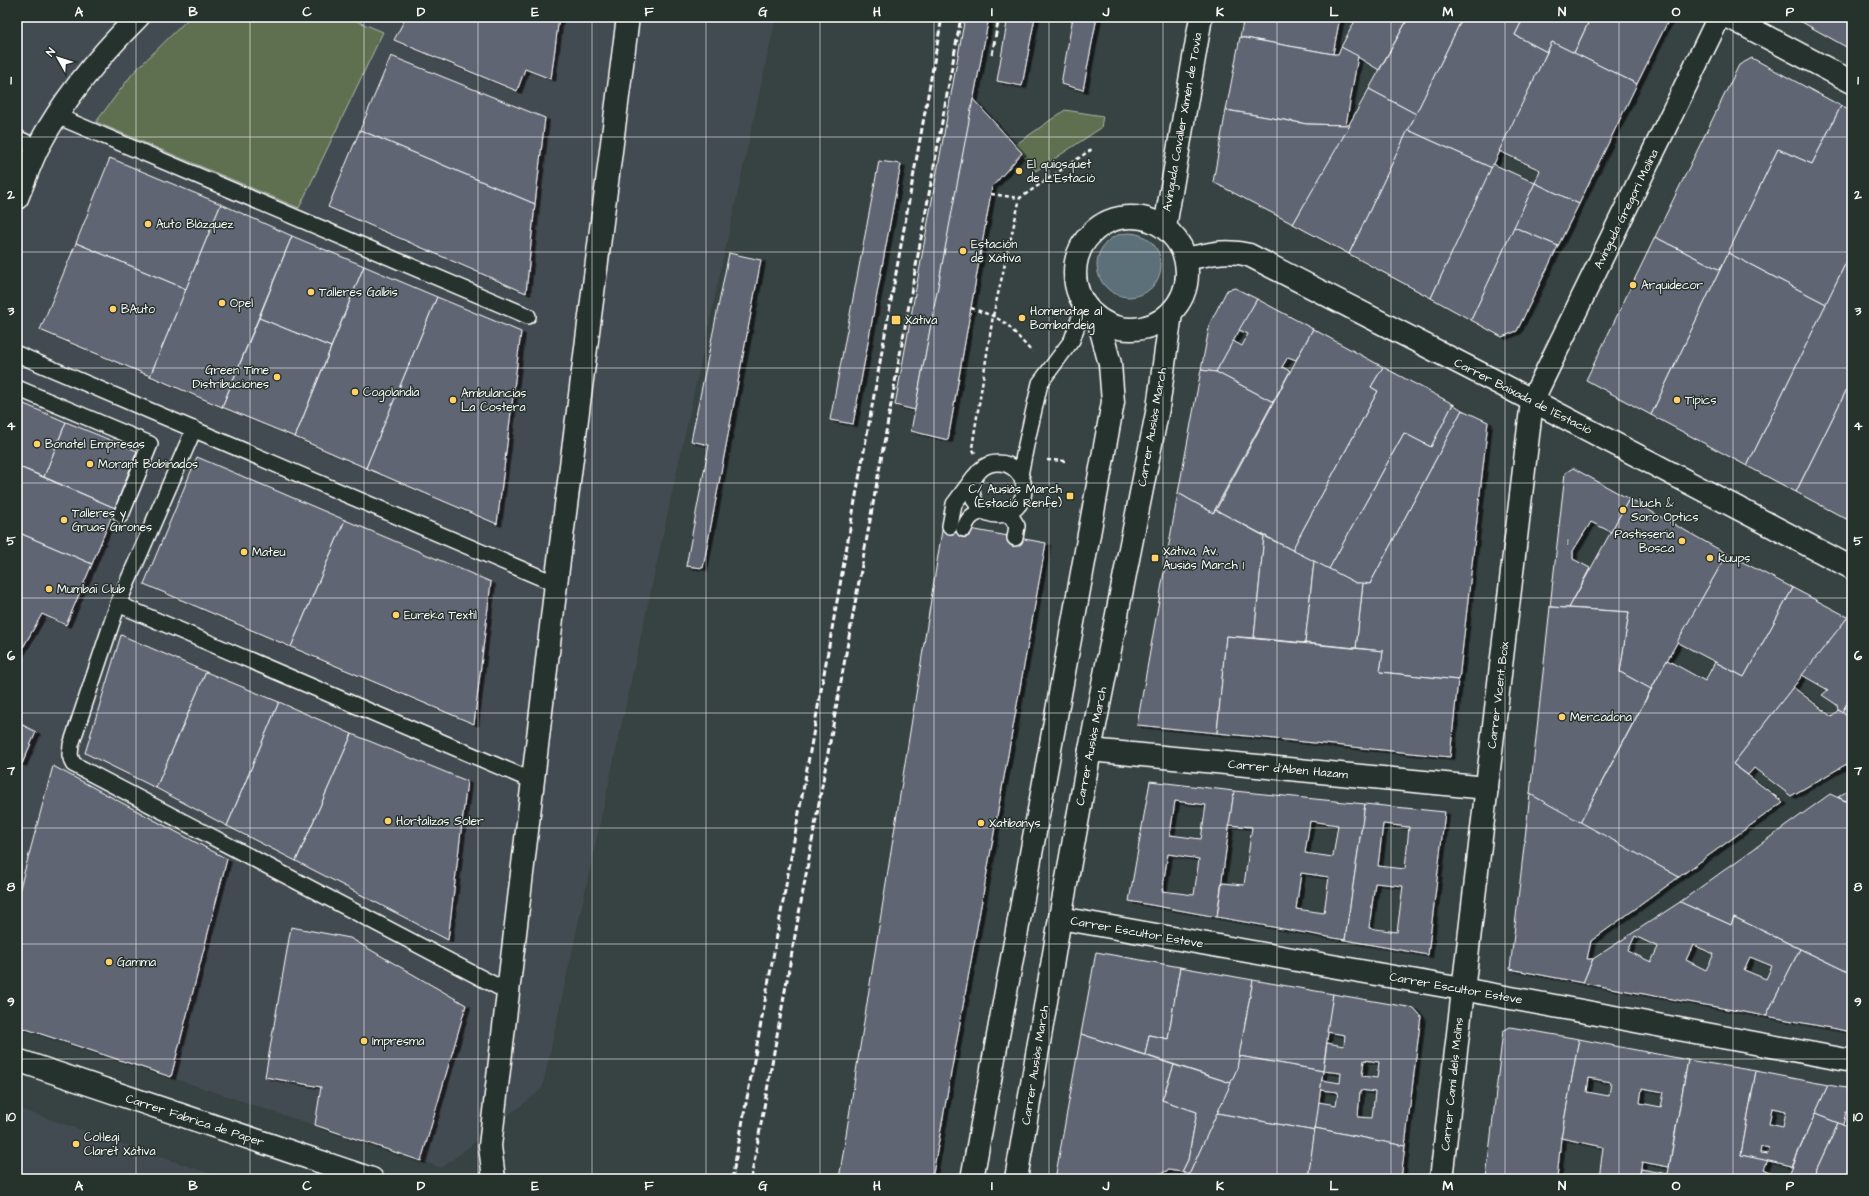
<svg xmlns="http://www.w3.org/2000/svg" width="1869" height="1196" viewBox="0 0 1869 1196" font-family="'Architects Daughter',sans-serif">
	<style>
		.built { fill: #434c51 }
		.green { fill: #5e6f51; stroke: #aeb7a8 }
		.water { fill: #5c7079; stroke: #9da9af }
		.building { fill: #5f6573; stroke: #fff; fill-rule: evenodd; filter: url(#shadow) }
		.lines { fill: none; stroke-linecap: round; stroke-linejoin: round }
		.service-casing { stroke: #fff; stroke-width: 18 }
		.minor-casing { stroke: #fff; stroke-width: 25 }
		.tertiary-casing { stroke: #fff; stroke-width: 25 }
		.path { stroke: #fff; stroke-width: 2.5; stroke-dasharray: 4 3; stroke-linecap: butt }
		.service { stroke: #26332d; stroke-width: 15 }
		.minor { stroke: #26332d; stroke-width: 22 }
		.tertiary { stroke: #26332d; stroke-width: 22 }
		.rail { stroke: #fff; stroke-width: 3; stroke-dasharray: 6 3; stroke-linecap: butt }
		.grid { fill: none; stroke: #fff; stroke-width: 1; stroke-opacity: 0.55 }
		.poi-dot { fill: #ffd166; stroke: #26332d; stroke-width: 1.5 }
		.labels { text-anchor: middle; stroke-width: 3; stroke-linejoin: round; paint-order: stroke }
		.number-label { font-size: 10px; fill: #d7d8dc }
		.street-label { font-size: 12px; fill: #fff; stroke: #26332d }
		.poi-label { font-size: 12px; fill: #fff; stroke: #26332d; text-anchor: start }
		.neatline { fill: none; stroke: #fff; stroke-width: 1.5 }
		.grid-label { font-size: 13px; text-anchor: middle; font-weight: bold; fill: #fff }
	</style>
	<defs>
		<filter id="shadow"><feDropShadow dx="4.5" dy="2.5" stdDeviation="0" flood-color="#0009"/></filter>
	</defs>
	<rect width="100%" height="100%" fill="#374242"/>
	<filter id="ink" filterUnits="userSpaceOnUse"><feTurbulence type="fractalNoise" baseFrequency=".025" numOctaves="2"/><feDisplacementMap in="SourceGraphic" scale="8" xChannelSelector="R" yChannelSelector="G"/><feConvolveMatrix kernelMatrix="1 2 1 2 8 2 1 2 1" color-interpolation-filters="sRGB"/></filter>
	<g filter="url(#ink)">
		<!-- built -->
		<g class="built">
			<path d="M17 17H776L542 1089 442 1168 17 1026Z"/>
			<path d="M17 1108 43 1117 226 1179H17Z"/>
		</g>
		<!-- green -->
		<g class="green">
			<path d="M190 17H347L383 32 299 208 96 122 133 73Z"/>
			<path d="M1065 110 1103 116 1101 128 1036 171 1015 145Z"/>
		</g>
		<!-- water -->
		<circle class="water" cx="1129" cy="265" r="32"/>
		<!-- building -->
		<g class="building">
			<path d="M406 17H559L551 79 525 69 517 91 394 40Z"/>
			<path d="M965 17H989L915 410 895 405Z"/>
			<path d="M1008 17H1035L1022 86 997 81Z"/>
			<path d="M1073 17H1097L1083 90 1061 84Z"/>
			<path d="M1244 17H1340L1333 54 1240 37Z"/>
			<path d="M1357 17H1409L1379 70 1341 47Z"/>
			<path d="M1409 17H1463L1416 114 1369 89Z"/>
			<path d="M1463 17H1524L1515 35 1547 52 1492 168 1408 130Z"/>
			<path d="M1524 17H1591L1574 53 1552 42 1547 52 1515 35Z"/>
			<path d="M1591 17H1670L1637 84 1574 53Z"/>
			<path d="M1793 17H1852V40L1848 48Z"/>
			<path d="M1240 37 1333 54H1338L1341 47 1358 56 1346 125 1307 124 1226 110Z"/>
			<path d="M1552 42 1637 84 1579 204 1535 183 1540 170 1499 151Z"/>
			<path d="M391 56 545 118 535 204 360 130Z"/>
			<path d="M1752 58 1841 106 1812 164 1778 149 1720 270 1655 237 1739 65Z"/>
			<path d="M1369 89 1416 114 1349 254 1293 224Z"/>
			<path d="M973 99 1022 153 992 187 948 440 911 431Z"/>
			<path d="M1841 106 1852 112V250L1826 304 1728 253 1778 149 1812 164Z"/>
			<path d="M1226 110 1307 124 1350 125 1293 224 1213 182Z"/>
			<path d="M360 130 535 204 526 293 328 207Z"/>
			<path d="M1408 130 1492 168 1431 298 1349 254Z"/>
			<path d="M110 158 221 204 186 289 76 243Z"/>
			<path d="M879 161 901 164 853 424 830 420Z"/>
			<path d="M1493 164 1535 183 1471 320 1431 298Z"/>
			<path d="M1535 183 1579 204 1558 246 1514 227Z"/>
			<path d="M221 204 292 236 222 407 150 376Z"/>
			<path d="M1514 227 1558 246 1517 331 1502 337 1471 320Z"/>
			<path d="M292 236 364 266 331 347 259 318Z"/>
			<path d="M1655 237 1720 270 1651 415 1586 380Z"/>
			<path d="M76 243 186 289 150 376 40 330Z"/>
			<path d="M1852 250V379L1796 492 1747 466Z"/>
			<path d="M729 253 761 260 703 568 686 566 709 445 691 441Z"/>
			<path d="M1728 253 1826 304 1747 466 1651 415Z"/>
			<path d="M364 266 437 297 366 468 295 437Z"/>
			<path d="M1235 288 1257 299 1216 372 1201 370 1210 323 1227 290Z"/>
			<path d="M437 297 521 332 497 524 366 468Z"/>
			<path d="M1257 299 1313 329 1296 360 1288 357 1282 367 1290 371 1273 402 1216 372 1233 341 1242 346 1248 334 1239 330Z"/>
			<path d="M259 318 331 347 295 437 222 407Z"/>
			<path d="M1313 329 1383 367 1371 387 1378 391 1292 550 1216 510Z"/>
			<path d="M1383 367 1453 404 1431 447 1404 433 1329 569 1292 550 1378 391 1371 387Z"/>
			<path d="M1201 370 1216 372 1273 402 1213 513 1178 493Z"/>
			<path d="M1852 379V522L1796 492Z"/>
			<path d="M17 401 66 422 44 477 17 466Z"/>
			<path d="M1453 404 1462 410 1370 584 1356 583 1329 569 1404 433 1431 447Z"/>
			<path d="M1462 410 1488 422 1459 680 1380 672 1383 651 1356 648 1363 583 1370 584Z"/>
			<path d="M66 422 137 451 115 508 44 477Z"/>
			<path d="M197 457 345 520 291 647 144 584Z"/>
			<path d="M17 466 115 508 92 564 17 532Z"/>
			<path d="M1573 468 1629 499 1611 532 1591 522 1573 551V559L1590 568 1569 608 1550 607 1565 473Z"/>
			<path d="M1178 493 1213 513 1216 510 1264 536 1254 638 1226 636 1217 733 1137 725Z"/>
			<path d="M1629 499 1727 554 1651 689 1620 672 1629 612 1569 608Z"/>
			<path d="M345 520 491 582 474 724 291 647Z"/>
			<path d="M943 524 1046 543 932 1179H839Z"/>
			<path d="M17 532 92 564 66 625 42 614 17 658Z"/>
			<path d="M1264 536 1314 561 1305 643 1254 638Z"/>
			<path d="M1727 554 1793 588 1744 677 1677 642Z"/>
			<path d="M1314 561 1356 583H1363L1356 648 1305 643Z"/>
			<path d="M1793 588 1848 617 1733 764 1783 802 1679 877 1580 823 1667 660 1705 681 1715 662 1744 677Z"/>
			<path d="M1550 607 1629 612 1620 672 1651 689 1580 823 1530 794Z"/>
			<path d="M1848 617 1852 619V695L1842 712 1838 710 1837 705 1822 695 1828 690 1802 675Z"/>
			<path d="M121 635 206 672 156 788 85 753Z"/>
			<path d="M1226 636 1383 651 1380 672 1458 680 1450 757 1217 733Z"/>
			<path d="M206 672 279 702 227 826 156 788Z"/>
			<path d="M1793 687 1832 717 1838 710 1852 718V761L1791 796 1754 768 1748 775 1733 764Z"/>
			<path d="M1852 695V718L1842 712Z"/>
			<path d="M279 702 352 734 296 861 227 826Z"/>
			<path d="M17 722 36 732 22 764 17 762Z"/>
			<path d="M352 734 467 781 448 940 296 861Z"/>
			<path d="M53 766 227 859 171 1077 17 1026V899Z"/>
			<path d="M1150 781 1234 791 1217 917 1129 901ZM1175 801 1206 805 1201 839 1170 835ZM1168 854 1199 859 1194 895 1162 891Z"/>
			<path d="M1852 788V804L1838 797Z"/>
			<path d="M1234 791 1365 804 1345 940 1217 917 1222 883 1244 885 1252 827 1229 825ZM1310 821 1338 825 1333 857 1305 853ZM1301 873 1329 877 1324 913 1296 909Z"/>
			<path d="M1530 794 1679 877 1591 941 1587 959H1593L1583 983 1510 969Z"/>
			<path d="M1830 794 1852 804V974L1734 917 1731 925 1680 902Z"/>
			<path d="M1365 804 1445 812 1428 955 1345 940ZM1383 824 1409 827 1405 869 1378 866ZM1375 883 1403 886 1397 932 1369 928Z"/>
			<path d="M1680 902 1731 925 1734 917 1800 949 1766 1016 1583 983 1593 959ZM1635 936 1658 947 1651 962 1628 951ZM1693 945 1714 954 1706 970 1686 960ZM1750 957 1772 966 1766 979 1744 970Z"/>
			<path d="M291 927 350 938 466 1005 421 1161 315 1125 321 1087 265 1077Z"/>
			<path d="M1800 949 1852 974V1032L1766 1016Z"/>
			<path d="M1096 952 1180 967 1168 1039 1149 1035 1145 1055 1081 1034Z"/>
			<path d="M1180 967 1253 980 1237 1069 1231 1083 1145 1055 1149 1035 1168 1039Z"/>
			<path d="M1253 980 1333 994 1323 1071 1239 1056Z"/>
			<path d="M1333 994 1414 1008 1421 1016 1405 1146 1315 1128 1318 1102 1336 1105 1338 1092 1320 1090 1322 1080 1340 1083 1341 1073 1323 1071 1327 1043 1344 1046 1345 1035 1327 1032ZM1364 1060 1379 1062 1377 1078 1362 1076ZM1360 1090 1375 1092 1372 1118 1358 1117Z"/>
			<path d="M1510 1027 1579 1039 1561 1138 1557 1179H1486L1503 1031Z"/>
			<path d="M1081 1034 1174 1065 1162 1100 1197 1112 1188 1160 1182 1172 1168 1170 1151 1179H1055Z"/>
			<path d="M1579 1039 1688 1060 1669 1167 1642 1162 1639 1179H1599L1603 1147 1561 1138ZM1589 1078 1611 1082 1609 1096 1587 1092ZM1642 1088 1664 1092 1661 1107 1640 1103Z"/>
			<path d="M1239 1056 1323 1071 1315 1131 1217 1113 1237 1069Z"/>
			<path d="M1688 1060 1756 1071 1741 1155 1768 1160 1764 1169 1784 1179H1639L1641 1169 1668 1174Z"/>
			<path d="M1174 1065 1231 1083 1189 1175 1182 1172 1188 1160 1197 1112 1162 1100Z"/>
			<path d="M1756 1071 1828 1085 1792 1166 1741 1155ZM1772 1108 1786 1111 1783 1127 1769 1124ZM1761 1147 1769 1149 1768 1154 1760 1153Z"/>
			<path d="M1828 1085 1852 1089V1114L1846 1112 1843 1125 1815 1114Z"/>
			<path d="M1217 1113 1315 1131 1308 1179H1212L1189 1175Z"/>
			<path d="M1815 1114 1838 1123 1812 1179H1787Z"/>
			<path d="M1838 1123 1852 1129V1179H1812Z"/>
			<path d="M1315 1128 1405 1146 1401 1179H1308Z"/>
			<path d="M1189 1175 1212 1179H1189Z"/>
		</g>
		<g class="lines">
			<!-- service casing -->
			<g class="service-casing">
				<g id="service">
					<path d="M57 116 528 316"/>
					<path d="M17 138 38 148"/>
					<path d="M17 354 556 584"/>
					<path d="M17 388 150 444 121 515"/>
					<path d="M194 429 118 604 71 745 70 755 73 764 508 992"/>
					<circle cx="998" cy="489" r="26"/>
					<path d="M1020 475 1026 445 1040 383 1072 340 1084 305"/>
					<path d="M1009 513 1017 526 1015 538"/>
					<path d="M950 526 954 504 974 477"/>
					<path d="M964 529C968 518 972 514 984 511"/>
					<path d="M118 604 533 781"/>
				</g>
			</g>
			<!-- minor casing -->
			<g class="minor-casing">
				<g id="minor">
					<path d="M1729 17 1852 82"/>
					<path d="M17 198C24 181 30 163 38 147 64 98 99 56 138 17"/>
					<path d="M1090 750 1487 788"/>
					<path d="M1060 918 1462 989 1852 1061"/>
					<path d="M17 1060 372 1179"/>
					<path d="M494 1179 490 1146 556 584 628 17"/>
					<path d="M972 1179 1113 402 1110 364 1098 319"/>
					<path d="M1016 1179 1060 918 1090 750 1158 408 1171 313"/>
				</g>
			</g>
			<!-- tertiary casing -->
			<g class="tertiary-casing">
				<g id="tertiary">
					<circle cx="1131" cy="273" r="56"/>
					<path d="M1165 227 1201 17"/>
					<path d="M1186 259C1210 254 1225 249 1249 255L1493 380 1852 568"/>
					<path d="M1441 1179 1532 401 1719 17"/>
				</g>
			</g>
			<!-- path -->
			<g class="path">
				<path d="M991 194 1020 198"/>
				<path d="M971 308 993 316 1007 324 1032 352"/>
				<path d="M975 453 972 448 993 316 1020 198 1092 149"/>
				<path d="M1047 460 1067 461"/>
			</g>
			<!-- service -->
			<use href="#service" class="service"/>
			<!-- minor -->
			<use href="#minor" class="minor"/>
			<!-- tertiary -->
			<use href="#tertiary" class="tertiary"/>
			<!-- rail -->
			<g class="rail">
				<path d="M992 55 999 17"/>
				<path d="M732 1179 770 974 942 17"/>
				<path d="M751 1179 961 17"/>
			</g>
		</g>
	</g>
	<!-- grid -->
	<path class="grid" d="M136 17V1179M250 17V1179M364 17V1179M478 17V1179M592 17V1179M706 17V1179M820 17V1179M934 17V1179M1049 17V1179M1163 17V1179M1277 17V1179M1391 17V1179M1505 17V1179M1619 17V1179M1733 17V1179M17 137H1852M17 252H1852M17 368H1852M17 483H1852M17 598H1852M17 713H1852M17 828H1852M17 944H1852M17 1059H1852"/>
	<!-- markers -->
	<g class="poi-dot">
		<circle cx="1019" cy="171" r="4"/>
		<circle cx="148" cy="224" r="4"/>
		<circle cx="963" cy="251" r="4"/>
		<circle cx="1633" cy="285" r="4"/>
		<circle cx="311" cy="292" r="4"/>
		<circle cx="222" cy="303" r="4"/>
		<circle cx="113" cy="309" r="4"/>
		<circle cx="1022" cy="318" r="4"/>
		<rect x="891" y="315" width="10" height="10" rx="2"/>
		<circle cx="277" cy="377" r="4"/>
		<circle cx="355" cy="392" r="4"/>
		<circle cx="453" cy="400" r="4"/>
		<circle cx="1677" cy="400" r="4"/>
		<circle cx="37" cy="444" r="4"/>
		<circle cx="90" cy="464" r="4"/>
		<rect x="1066" y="492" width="8" height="8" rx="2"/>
		<circle cx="1623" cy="510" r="4"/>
		<circle cx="64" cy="520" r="4"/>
		<circle cx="1682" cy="541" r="4"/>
		<circle cx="244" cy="552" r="4"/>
		<rect x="1151" y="554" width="8" height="8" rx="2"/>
		<circle cx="1710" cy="558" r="4"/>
		<circle cx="49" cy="589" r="4"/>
		<circle cx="396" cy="615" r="4"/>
		<circle cx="1562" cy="717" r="4"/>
		<circle cx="388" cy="821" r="4"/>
		<circle cx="981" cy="823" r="4"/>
		<circle cx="109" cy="962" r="4"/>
		<circle cx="364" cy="1041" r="4"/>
		<circle cx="76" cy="1144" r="4"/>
	</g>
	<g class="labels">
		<!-- number labels -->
		<g class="number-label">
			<text x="1568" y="545">1</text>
		</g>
		<!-- street labels -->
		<g class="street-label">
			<text transform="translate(1182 122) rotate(-80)" y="4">Avinguda Cavaller Ximén de Tovia</text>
			<text transform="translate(1626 209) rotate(-64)" y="4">Avinguda Gregori Molina</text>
			<text transform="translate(1523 396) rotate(27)" y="4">Carrer Baixada de l'Estació</text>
			<text transform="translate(1152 427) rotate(-80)" y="4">Carrer Ausiàs March</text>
			<text transform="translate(1498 695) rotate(-83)" y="4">Carrer Vicent Boix</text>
			<text transform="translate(1091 746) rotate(-79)" y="4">Carrer Ausiàs March</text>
			<text transform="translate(1288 769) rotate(5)" y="4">Carrer d'Aben Hazam</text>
			<text transform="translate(1137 932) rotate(10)" y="4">Carrer Escultor Esteve</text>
			<text transform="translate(1456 988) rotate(10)" y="4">Carrer Escultor Esteve</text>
			<text transform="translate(1035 1065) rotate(-81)" y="4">Carrer Ausiàs March</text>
			<text transform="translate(1452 1084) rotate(-84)" y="4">Carrer Camí dels Molins</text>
			<text transform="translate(195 1120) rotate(18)" y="4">Carrer Fabrica de Paper</text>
		</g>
		<!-- poi labels -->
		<g class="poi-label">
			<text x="1027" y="168">El quiosquet<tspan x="1027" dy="14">de L'Estació</tspan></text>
			<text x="156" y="228">Auto Blázquez</text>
			<text x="971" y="248">Estación<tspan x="971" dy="14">de Xàtiva</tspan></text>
			<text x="1641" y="289">Arquidecor</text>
			<text x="319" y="296">Talleres Galbis</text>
			<text x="230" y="307">Opel</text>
			<text x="121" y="313">BAuto</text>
			<text x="1030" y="315">Homenatge al<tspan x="1030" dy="14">Bombardeig</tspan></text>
			<text x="905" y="324">Xàtiva</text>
			<text x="269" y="374" text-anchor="end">Green Time<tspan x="269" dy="14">Distribuciones</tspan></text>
			<text x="363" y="396">Cogolandia</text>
			<text x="461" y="397">Ambulancias<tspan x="461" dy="14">La Costera</tspan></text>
			<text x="1685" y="404">Tipics</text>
			<text x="45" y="448">Bonatel Empresas</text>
			<text x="98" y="468">Morant Bobinados</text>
			<text x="1062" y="493" text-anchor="end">C/ Ausiàs March<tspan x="1062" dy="14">(Estació Renfe)</tspan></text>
			<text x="1631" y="507">Lluch &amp;<tspan x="1631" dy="14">Soro Optics</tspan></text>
			<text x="72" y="517">Talleres y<tspan x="72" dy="14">Gruas Girones</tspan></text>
			<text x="1674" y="538" text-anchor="end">Pastisseria<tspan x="1674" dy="14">Bosca</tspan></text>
			<text x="1163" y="555">Xàtiva, Av.<tspan x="1163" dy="14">Ausiàs March 1</tspan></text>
			<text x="252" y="556">Mateu</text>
			<text x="1718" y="562">Kuups</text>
			<text x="57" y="593">Mumbaï Club</text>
			<text x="404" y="619">Eureka Textil</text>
			<text x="1570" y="721">Mercadona</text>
			<text x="396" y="825">Hortalizas Soler</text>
			<text x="989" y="827">Xatibanys</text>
			<text x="117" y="966">Gamma</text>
			<text x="372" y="1045">Impresma</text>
			<text x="84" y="1141">Col·legi<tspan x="84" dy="14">Claret Xàtiva</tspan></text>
		</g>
	</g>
	<!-- margin -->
	<rect width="1869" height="1196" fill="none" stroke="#26332d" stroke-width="44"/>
	<!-- north arrow -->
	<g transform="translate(58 58) rotate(309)" stroke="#26332d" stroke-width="3" paint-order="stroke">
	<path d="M0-3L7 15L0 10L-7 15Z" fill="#ffffff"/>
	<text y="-6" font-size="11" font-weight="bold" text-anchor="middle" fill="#ffffff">N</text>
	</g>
	<rect x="22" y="22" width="1825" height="1152" class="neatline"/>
	<g class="grid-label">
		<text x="79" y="16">A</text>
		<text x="193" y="16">B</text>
		<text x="307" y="16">C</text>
		<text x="421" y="16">D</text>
		<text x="535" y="16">E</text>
		<text x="649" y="16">F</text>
		<text x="763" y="16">G</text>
		<text x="877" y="16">H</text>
		<text x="992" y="16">I</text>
		<text x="1106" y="16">J</text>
		<text x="1220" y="16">K</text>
		<text x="1334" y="16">L</text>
		<text x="1448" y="16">M</text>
		<text x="1562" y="16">N</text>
		<text x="1676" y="16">O</text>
		<text x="1790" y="16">P</text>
		<text x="11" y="84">1</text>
		<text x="1858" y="84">1</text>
		<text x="11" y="199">2</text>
		<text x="1858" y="199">2</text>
		<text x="11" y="315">3</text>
		<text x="1858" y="315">3</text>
		<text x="11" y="430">4</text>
		<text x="1858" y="430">4</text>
		<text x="11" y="545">5</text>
		<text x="1858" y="545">5</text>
		<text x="11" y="660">6</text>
		<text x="1858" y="660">6</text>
		<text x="11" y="775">7</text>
		<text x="1858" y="775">7</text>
		<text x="11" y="891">8</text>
		<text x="1858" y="891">8</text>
		<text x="11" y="1006">9</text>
		<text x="1858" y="1006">9</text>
		<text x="11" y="1121">10</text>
		<text x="1858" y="1121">10</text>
		<text x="79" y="1190">A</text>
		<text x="193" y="1190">B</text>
		<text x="307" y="1190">C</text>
		<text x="421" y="1190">D</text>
		<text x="535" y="1190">E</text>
		<text x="649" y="1190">F</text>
		<text x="763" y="1190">G</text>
		<text x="877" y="1190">H</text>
		<text x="992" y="1190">I</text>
		<text x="1106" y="1190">J</text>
		<text x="1220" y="1190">K</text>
		<text x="1334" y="1190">L</text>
		<text x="1448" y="1190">M</text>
		<text x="1562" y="1190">N</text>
		<text x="1676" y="1190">O</text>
		<text x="1790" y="1190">P</text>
	</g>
</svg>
